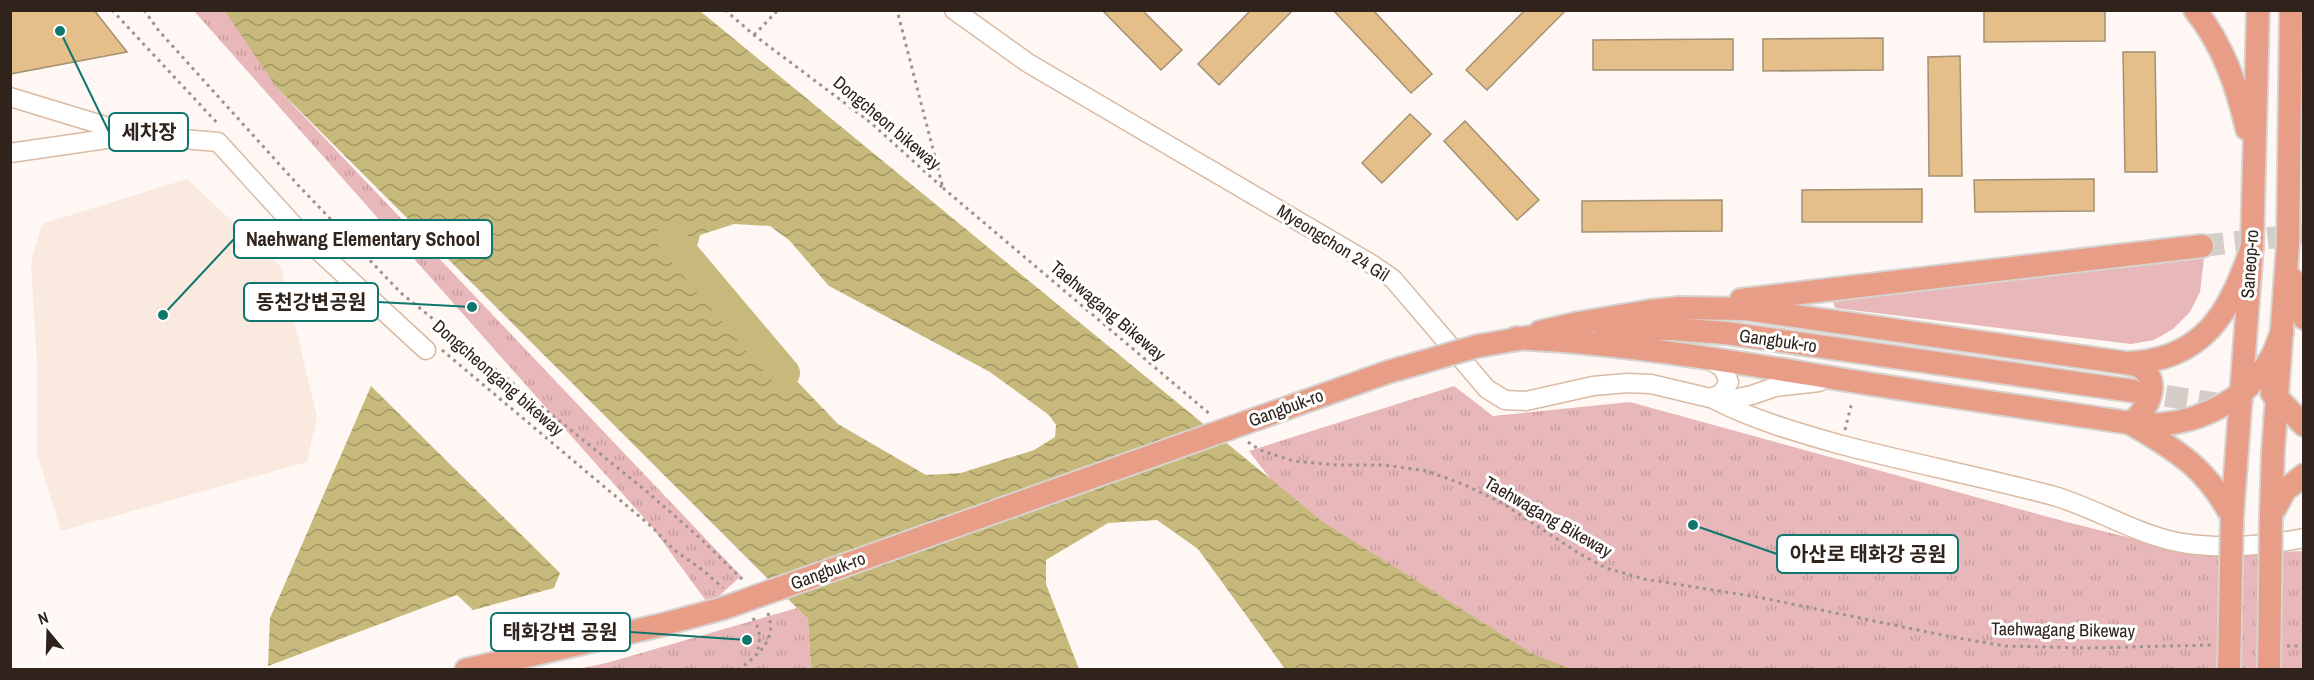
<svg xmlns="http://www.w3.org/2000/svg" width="2314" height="680" viewBox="0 0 2314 680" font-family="'Archivo Narrow','Noto Sans KR',sans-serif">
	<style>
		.built { fill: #fae9de }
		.grass { fill: #e8b7b9 }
		.park { fill: url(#park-tufts) }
		.water { fill: url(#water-waves); fill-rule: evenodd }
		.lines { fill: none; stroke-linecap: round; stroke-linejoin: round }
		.river { stroke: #c6b97b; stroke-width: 30 }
		.building { fill: #e4bf89; stroke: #a49072; stroke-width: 1.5 }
		.major-tunnel { stroke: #d5cdc8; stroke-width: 22; stroke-dasharray: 22 11; stroke-linecap: butt }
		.minor-casing { stroke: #dabaa3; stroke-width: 21 }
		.major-casing { stroke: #d6d3d1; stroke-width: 26 }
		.path { stroke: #9d938d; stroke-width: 3; stroke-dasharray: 3 4.5; stroke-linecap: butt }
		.minor { stroke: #fff; stroke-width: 18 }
		.major { stroke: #e89d87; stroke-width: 22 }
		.major-bridge-casing { stroke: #d6d3d1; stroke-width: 26; stroke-linecap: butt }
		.major-bridge { stroke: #e89d87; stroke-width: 22 }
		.labels { text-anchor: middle; stroke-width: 6; stroke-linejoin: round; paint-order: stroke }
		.street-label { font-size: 18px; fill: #30231b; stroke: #fff }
		.leader { fill: none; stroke: #0f766e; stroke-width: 2 }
		.callout-dot { fill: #0f766e; stroke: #fff; stroke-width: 2 }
		.callout { fill: #fff; stroke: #0f766e; stroke-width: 2 }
		.callout-label { font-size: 20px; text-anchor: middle; font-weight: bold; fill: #30231b }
	</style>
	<defs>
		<pattern id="park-tufts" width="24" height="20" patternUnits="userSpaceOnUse" patternTransform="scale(1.5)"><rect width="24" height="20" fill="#e8b7b9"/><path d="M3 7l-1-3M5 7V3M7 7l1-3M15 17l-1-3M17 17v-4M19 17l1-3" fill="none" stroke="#c79d9e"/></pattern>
		<pattern id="water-waves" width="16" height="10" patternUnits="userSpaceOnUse" patternTransform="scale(1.5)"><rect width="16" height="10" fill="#c6b97b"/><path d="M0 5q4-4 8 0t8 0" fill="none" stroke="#a19664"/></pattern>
	</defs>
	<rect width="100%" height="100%" fill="#fef7f3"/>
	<!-- built -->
	<path class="built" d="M187 179 281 267 317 417 307 462 61 531 37 453V363L31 263 42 224Z"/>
	<!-- grass -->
	<path class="grass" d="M2204 258 2200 292 2190 312 2173 329 2154 340 2131 344 1835 308 1832 297Z"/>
	<!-- park -->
	<g class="park">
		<path d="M194 11H229L277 88 741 576 709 605 652 527Z"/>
		<path d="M1454 386 1493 416 1630 402 2063 521 2202 556 2303 551V669H1538L1309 530 1249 451Z"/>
		<path d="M797 608 808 619 811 669 574 670 610 662Z"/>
	</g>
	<!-- water -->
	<g class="water">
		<path d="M225 11H700L1323 522 1531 653 1571 669H1285L1198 549 1157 520 1108 523 1046 560V584L1079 669H811L808 619 277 88ZM734 224 770 226 789 240 829 286 990 372 1049 415 1056 425 1055 437 1034 450 961 473 926 475 838 424 790 374 768 347 737 335 701 295 694 258 700 235Z"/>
		<path d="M371 386 560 573 554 588 473 610 457 595 268 666 270 618Z"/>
	</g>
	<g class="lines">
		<!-- river -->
		<path class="river" d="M671 238 785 373"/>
	</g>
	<!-- building -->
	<g class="building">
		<path d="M10 10H94L127 52 10 74Z"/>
		<path d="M1102 10H1142L1182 50 1161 70Z"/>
		<path d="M1251 10H1293L1219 85 1198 64Z"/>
		<path d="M1333 10H1373L1432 74 1411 93Z"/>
		<path d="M1525 10H1566L1487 90 1466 70Z"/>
		<path d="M1984 10H2105V41L1984 42Z"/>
		<path d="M1883 38V70L1763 71V39Z"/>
		<path d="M1733 39V70H1593V40Z"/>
		<path d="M2123 52H2155L2157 172H2125Z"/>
		<path d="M1960 56 1962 176H1929L1928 57Z"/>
		<path d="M1410 114 1431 134 1382 183 1362 163Z"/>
		<path d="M1465 121 1539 200 1517 220 1444 141Z"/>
		<path d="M2094 179V211L1975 212 1974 180Z"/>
		<path d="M1922 189V222H1802V190Z"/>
		<path d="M1722 200V231L1582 232V201Z"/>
	</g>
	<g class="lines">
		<!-- major-tunnel -->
		<g class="major-tunnel">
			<path d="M2202 246 2304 234"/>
			<path d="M2133 391 2293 415"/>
		</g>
		<!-- minor casing -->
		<g class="minor-casing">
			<g id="minor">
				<path d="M954 10 1028 63 1373 265 1393 279 1487 389 1505 400 1526 401 1593 386 1627 383 1651 384 1710 398 1733 399 1752 395 1775 387 1819 382"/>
				<path d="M10 97 135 135 218 142 309 242 426 350"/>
				<path d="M10 153 127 136"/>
				<path d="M1707 358 1723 368 1729 382 1721 394 1710 398"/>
				<path d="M1715 400C1754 420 1796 432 1838 444 1910 463 1983 477 2054 496 2098 509 2137 535 2182 543 2221 549 2264 546 2304 538"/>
			</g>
		</g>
		<!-- major casing -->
		<g class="major-casing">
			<g id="major">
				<path d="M2195 10C2223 45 2237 86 2247 129"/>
				<path d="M2292 279 2297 304 2304 318"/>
				<path d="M1741 300 2202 246"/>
				<path d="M1605 329H1672L1726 333 2133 391"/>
				<path d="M1540 332 1579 323 1650 311 1679 308 1746 309 2126 363C2203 361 2231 312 2252 246"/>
				<path d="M1516 338C1629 343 1740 363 1852 381 1945 396 2038 409 2130 423 2141 423 2153 425 2163 424 2207 420 2249 396 2271 358 2276 350 2278 341 2282 332"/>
				<path d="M1478 346 1530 337"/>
				<path d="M2126 363C2131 364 2136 365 2140 367 2163 380 2147 413 2130 423 2177 451 2206 467 2232 517"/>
				<path d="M2272 393 2304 425"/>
				<path d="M2272 514 2285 490 2304 475"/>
				<path d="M2271 515 2273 452 2288 243 2291 10"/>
				<path d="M2232 517 2252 246 2258 10"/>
				<path d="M466 670 661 625 724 608"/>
			</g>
		</g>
		<!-- path -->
		<g class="path">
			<path d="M112 10 218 124"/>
			<path d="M144 10 159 31 298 185 401 293 645 490 700 538 745 582"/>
			<path d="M725 10 754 35 870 122 943 188 897 10"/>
			<path d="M754 35 778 10"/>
			<path d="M943 188 1211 415"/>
			<path d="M442 350 652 527 674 550 704 571 723 588"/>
			<path d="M1845 430 1852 402"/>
			<path d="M1248 442 1260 450 1293 461 1337 465H1384L1427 471 1465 485 1502 503 1580 554 1606 568 1644 579 1763 598 1947 636 2005 646 2087 648 2212 645"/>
			<path d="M753 618C761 631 761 641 756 655"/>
			<path d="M2287 646H2304"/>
			<path d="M738 670C759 654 779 639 767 611"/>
		</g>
		<!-- minor -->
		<use href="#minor" class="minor"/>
		<!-- major -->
		<use href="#major" class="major"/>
		<!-- major-bridge casing -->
		<g class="major-bridge-casing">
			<g id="major-bridge">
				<path d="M724 608 1388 372 1478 346"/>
				<path d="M2229 670 2232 517"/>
				<path d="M2269 670 2271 515"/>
			</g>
		</g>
		<!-- major-bridge -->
		<use href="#major-bridge" class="major-bridge"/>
	</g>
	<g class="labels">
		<!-- street labels -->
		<g class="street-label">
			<text transform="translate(887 123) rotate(40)" y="6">Dongcheon bikeway</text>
			<text transform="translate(1333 243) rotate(32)" y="6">Myeongchon 24 Gil</text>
			<text transform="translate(2250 264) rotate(-86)" y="6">Saneop-ro</text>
			<text transform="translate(1108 311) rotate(40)" y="6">Taehwagang Bikeway</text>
			<text transform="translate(1778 341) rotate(8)" y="6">Gangbuk-ro</text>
			<text transform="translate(498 378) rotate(41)" y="6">Dongcheongang bikeway</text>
			<text transform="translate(1286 408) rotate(-20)" y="6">Gangbuk-ro</text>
			<text transform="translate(1548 517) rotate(30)" y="6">Taehwagang Bikeway</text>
			<text transform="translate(828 571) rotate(-20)" y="6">Gangbuk-ro</text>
			<text transform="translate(2063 630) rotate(1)" y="6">Taehwagang Bikeway</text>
		</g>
	</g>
	<!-- callouts -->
	<path class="leader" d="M60 31L109 132M163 315L234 239M472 307L378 302M1693 525L1777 554M747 640L630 632"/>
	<g class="callout-dot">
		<circle cx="60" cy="31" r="6"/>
		<circle cx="163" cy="315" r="6"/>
		<circle cx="472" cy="307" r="6"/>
		<circle cx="1693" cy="525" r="6"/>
		<circle cx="747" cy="640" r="6"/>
	</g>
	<g class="callout">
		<rect x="109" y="113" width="79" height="38" rx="6"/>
		<rect x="234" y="220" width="258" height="38" rx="6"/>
		<rect x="244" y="283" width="134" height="38" rx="6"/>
		<rect x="1777" y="535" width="181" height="38" rx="6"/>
		<rect x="491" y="613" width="139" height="38" rx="6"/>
	</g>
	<g class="callout-label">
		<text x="149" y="139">세차장</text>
		<text x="363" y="246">Naehwang Elementary School</text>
		<text x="311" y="309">동천강변공원</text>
		<text x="1868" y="561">아산로 태화강 공원</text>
		<text x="560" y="639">태화강변 공원</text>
	</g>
	<!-- border -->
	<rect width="2314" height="680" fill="none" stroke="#30231b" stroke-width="24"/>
	<!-- north arrow -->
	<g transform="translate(48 632) rotate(341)" stroke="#ffffff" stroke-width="4.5" paint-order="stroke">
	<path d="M0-4.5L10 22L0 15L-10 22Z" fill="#30231b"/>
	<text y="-9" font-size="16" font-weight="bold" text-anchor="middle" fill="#30231b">N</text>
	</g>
</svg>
